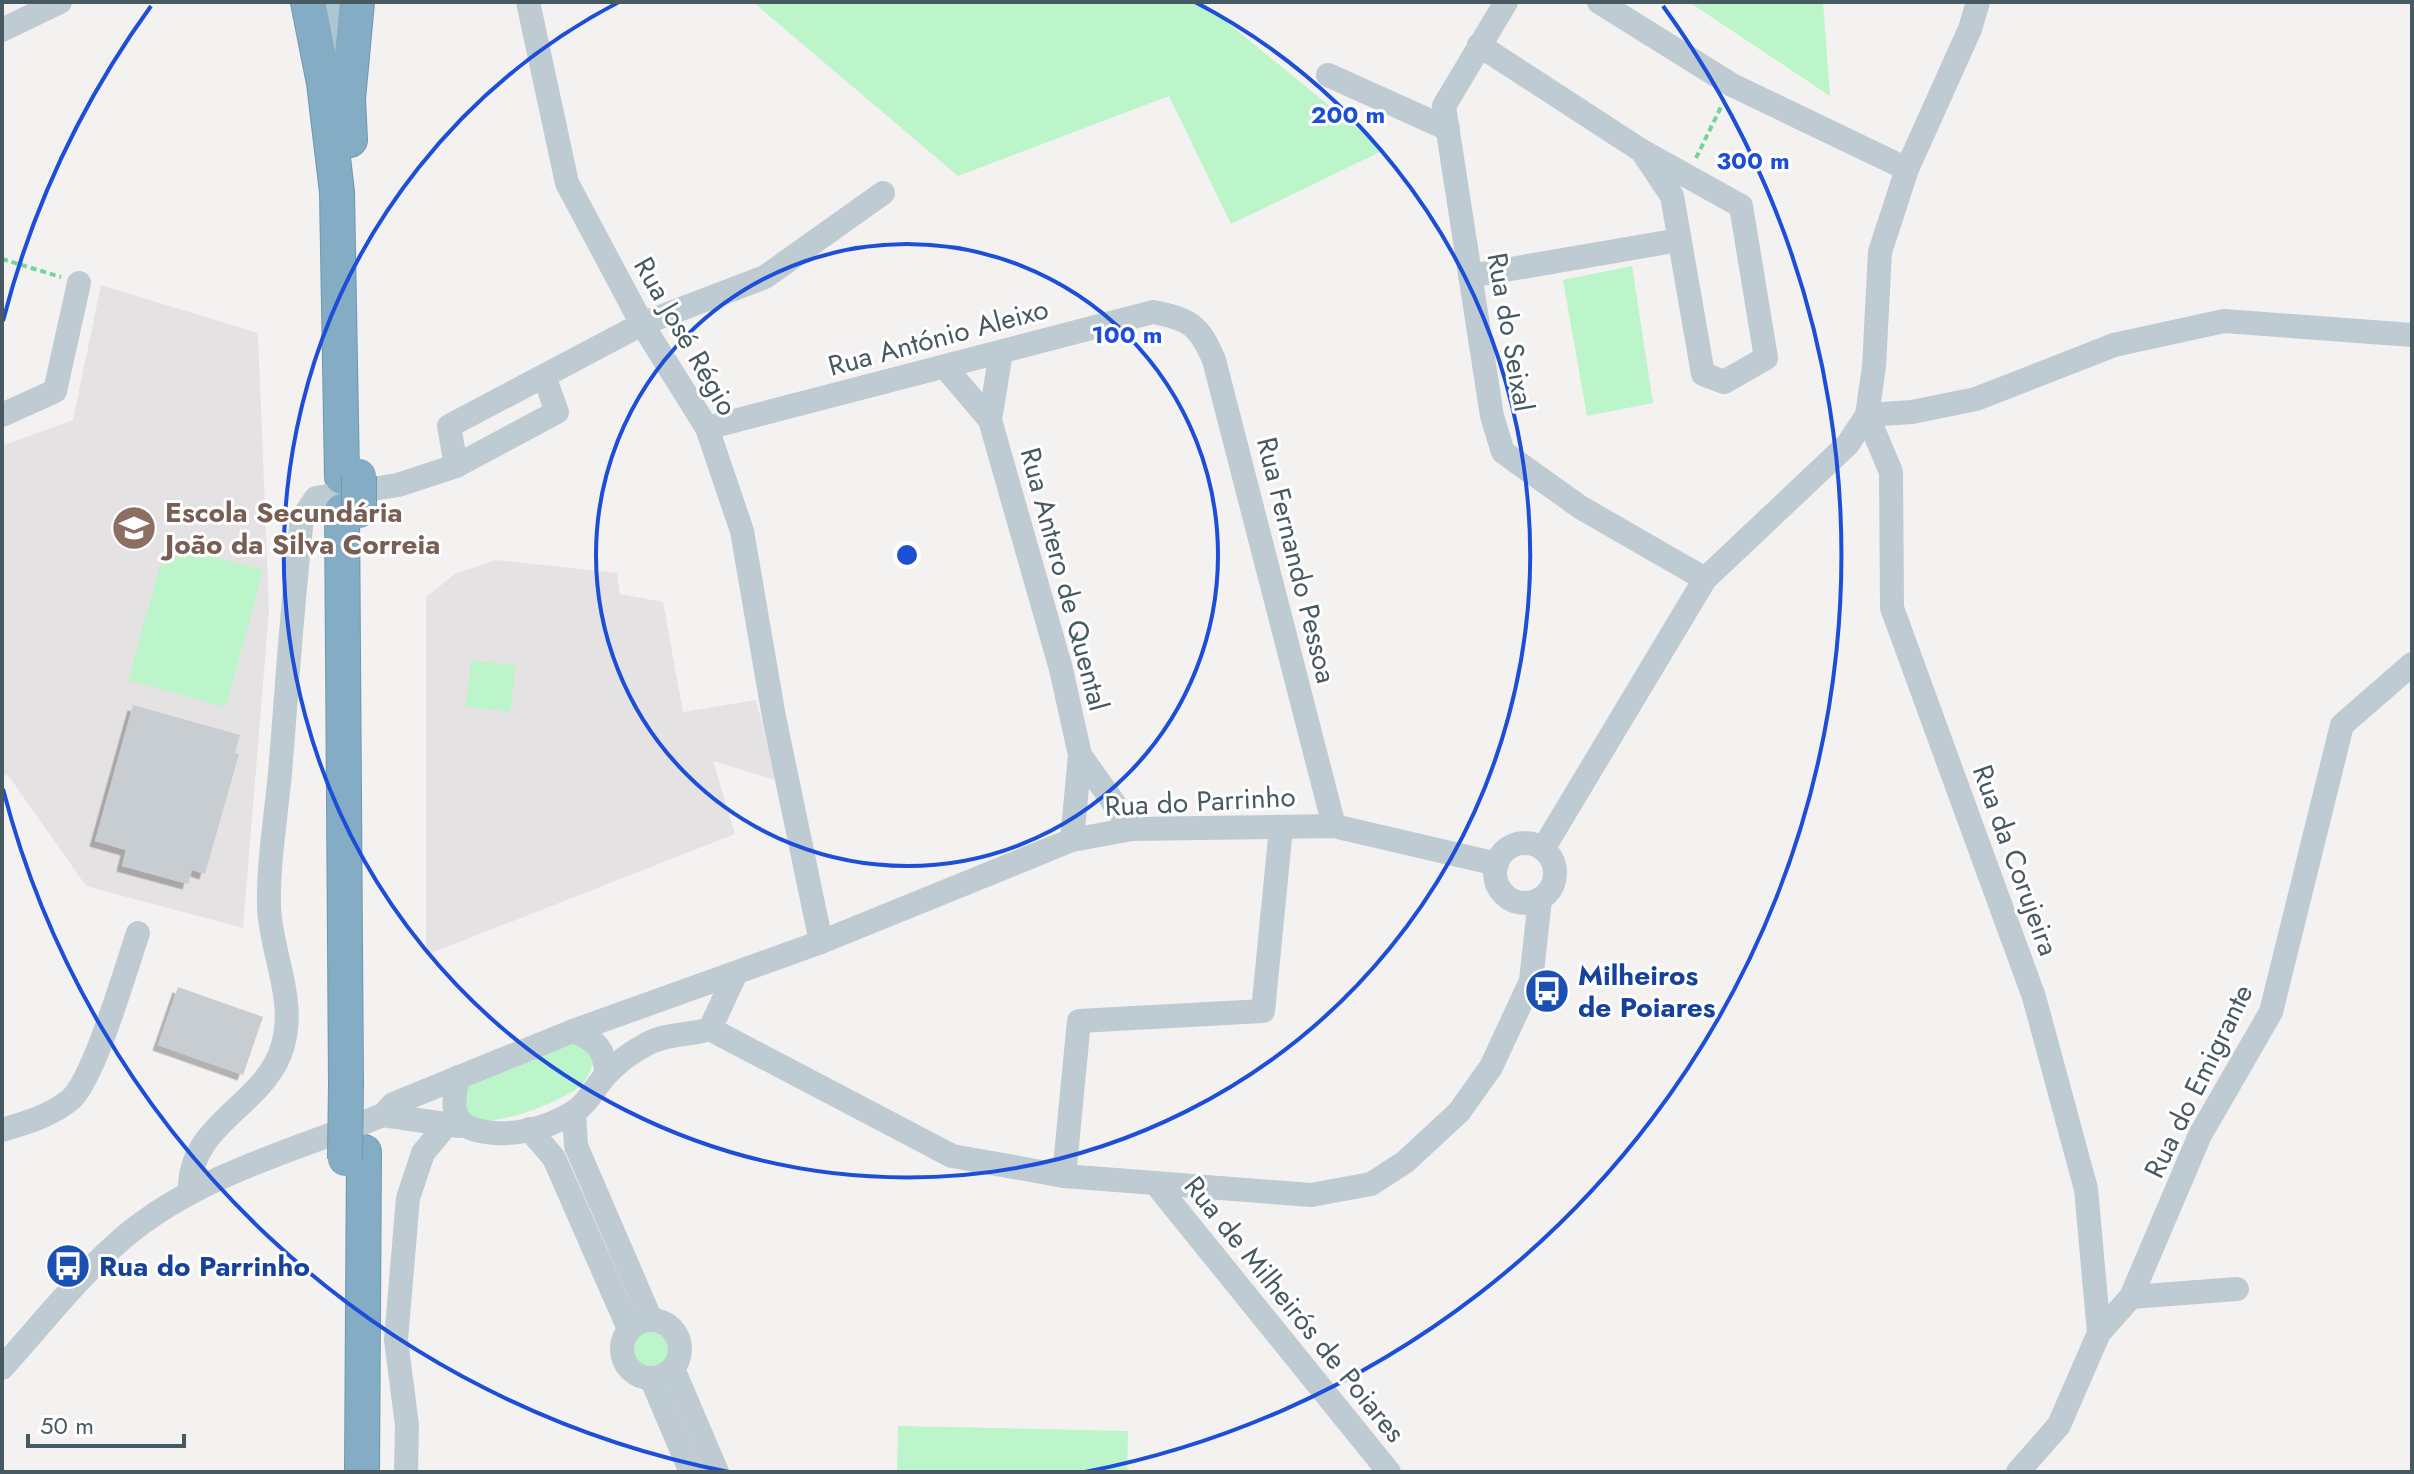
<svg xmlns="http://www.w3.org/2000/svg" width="2414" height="1474" viewBox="0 0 2414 1474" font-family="Jost,sans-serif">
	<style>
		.education { fill: #e5e2e4 }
		.green { fill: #bcf5ca }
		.building { fill: #c8cdd2; filter: url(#shadow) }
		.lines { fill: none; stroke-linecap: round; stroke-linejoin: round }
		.highway-casing { stroke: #6f98b1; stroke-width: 36 }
		.path { stroke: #70d795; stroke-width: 4; stroke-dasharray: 6 4; stroke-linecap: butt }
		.minor { stroke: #becbd2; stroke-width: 24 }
		.major { stroke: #aec6d2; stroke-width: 30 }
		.highway { stroke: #84adc5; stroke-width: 34 }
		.highway-bridge-casing { stroke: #6f98b1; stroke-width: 36; stroke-linecap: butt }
		.highway-bridge { stroke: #84adc5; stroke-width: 34 }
		.ring { fill: none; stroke: #1d4ed8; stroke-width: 4 }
		.labels { text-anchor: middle; stroke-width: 6; stroke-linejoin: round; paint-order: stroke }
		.street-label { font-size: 28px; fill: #475961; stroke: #fff }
		.education-label { font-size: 28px; font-weight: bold; fill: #785e54; stroke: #fff; text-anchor: start }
		.transit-label { font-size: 28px; font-weight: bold; fill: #164399; stroke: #fff; text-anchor: start }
		.centre { fill: #1d4ed8; stroke: #fff; stroke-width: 4 }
		.ring-label { font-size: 24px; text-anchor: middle; font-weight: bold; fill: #1d4ed8; stroke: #fff; stroke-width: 6; stroke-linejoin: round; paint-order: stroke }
	</style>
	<defs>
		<filter id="shadow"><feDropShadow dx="-5.5" dy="5.5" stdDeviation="0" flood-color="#0004"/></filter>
	</defs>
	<rect width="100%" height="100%" fill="#f4f1f1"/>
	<!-- education -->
	<g class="education">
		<path d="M101 285 258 333 269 610 243 928 86 886 8 775 2 776V446L73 420Z"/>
		<path d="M496 560 617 573 620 594 663 602 683 712 756 700 776 780 713 761 735 834 426 955V597L455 574Z"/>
	</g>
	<!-- green -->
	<g class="green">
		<path d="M753 2H1202L1384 150 1231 224 1169 96 958 176Z"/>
		<path d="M1689 2H1823L1830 96Z"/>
		<path d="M1632 266 1653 403 1587 416 1563 280Z"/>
		<path d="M166 544 263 570 226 707 128 680Z"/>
		<path d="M472 660 516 666 510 712 465 706Z"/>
		<path d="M578 1042 594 1060C591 1070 588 1079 579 1087 562 1101 495 1129 474 1117 464 1111 466 1099 466 1089L476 1080Z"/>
		<circle cx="651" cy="1348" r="18"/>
		<path d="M898 1426 1128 1431 1127 1472H897Z"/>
	</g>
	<!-- building -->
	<g class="building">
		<path d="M133 705 240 735 235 753 239 754 205 874 192 870 188 884 122 866 126 850 95 841Z"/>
		<path d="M178 987 263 1017 243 1075 158 1045Z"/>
	</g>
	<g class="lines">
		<!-- highway casing -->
		<g class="highway-casing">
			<g id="highway">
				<path d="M308 2 324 83 337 192 342 477"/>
				<path d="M350 140 348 99 357 2"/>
				<path d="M342 511 346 1084"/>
				<path d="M362 1472 364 1152"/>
			</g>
		</g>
		<!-- path -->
		<g class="path">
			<path d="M1696 158 1722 105"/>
			<path d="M2 259 61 277"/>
		</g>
		<!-- minor -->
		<g class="minor">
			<path d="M528 2 567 183 642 324 707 428 742 531 774 717 821 942"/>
			<path d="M1506 2 1444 106 1492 416 1503 452 1580 507 1705 579"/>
			<path d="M1599 2 1732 85 1907 169"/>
			<path d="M2 30 60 2"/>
			<path d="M1479 45 1642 151 1672 196 1703 374 1724 382 1766 358 1741 206 1642 151"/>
			<path d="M1328 75 1448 129"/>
			<path d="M1470 276 1679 240"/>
			<path d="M945 367 990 420 1061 669 1080 755 1072 840"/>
			<path d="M544 376 557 412 456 466 449 426 642 324 765 277 883 193"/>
			<path d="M2 415 55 391 79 283"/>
			<path d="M1867 415 1891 472 1892 608 2034 997 2086 1189 2099 1333"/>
			<path d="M1867 415 1912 412 1976 399 2114 345 2224 321 2412 335"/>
			<path d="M990 420 1001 352"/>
			<path d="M707 428 1153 312C1190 319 1199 325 1214 360L1334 826"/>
			<path d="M1080 755 1132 829"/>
			<circle cx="1525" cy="873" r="30"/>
			<path d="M1543 849 1705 579 1848 444 1867 415 1874 367 1880 252 1907 169 1970 29 1978 2"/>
			<path d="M710 1029 952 1156 1064 1176 1311 1195 1371 1184 1405 1162 1459 1112 1491 1067 1531 981 1540 899"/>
			<path d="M573 1031C595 1039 606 1050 606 1074"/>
			<path d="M458 1077C454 1097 448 1121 473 1129 506 1139 545 1130 574 1112 588 1103 595 1087 606 1075 616 1064 632 1052 645 1045 666 1033 687 1036 710 1029L735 975"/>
			<path d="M574 1112 576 1146 651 1320"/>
			<path d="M383 1115 459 1126"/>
			<path d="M529 1129 554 1158 629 1329"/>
			<path d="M2 1130C26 1123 50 1116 70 1100 94 1080 126 968 138 933"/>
			<path d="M1064 1176 1079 1021 1263 1011 1281 828"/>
			<path d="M1155 1183 1389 1472"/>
			<path d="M190 1193C187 1122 266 1107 283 1045 296 997 271 954 269 907 268 863 276 817 280 773 287 689 292 603 302 519L316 498 398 485 456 466"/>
			<path d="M2131 1297 2237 1289"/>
			<circle cx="651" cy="1349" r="29"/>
			<path d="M2 1368C41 1325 79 1276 123 1238 197 1175 295 1150 383 1115L393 1104 573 1031 821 942 1072 840 1132 829 1334 826 1497 864"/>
			<path d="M673 1369 717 1472"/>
			<path d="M651 1378 691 1472"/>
			<path d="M406 1472 407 1425 396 1340 408 1198 423 1153 447 1124"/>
			<path d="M2018 1472 2059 1425 2099 1333 2131 1297 2200 1135 2271 1012 2342 725 2412 664"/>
		</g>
		<!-- major -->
		<path class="major" d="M329 2 344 78"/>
		<!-- highway -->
		<use href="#highway" class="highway"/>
		<!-- highway-bridge casing -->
		<g class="highway-bridge-casing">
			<g id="highway-bridge">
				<path d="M359 476V511"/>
				<path d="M345 1159 346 1084"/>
			</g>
		</g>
		<!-- highway-bridge -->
		<use href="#highway-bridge" class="highway-bridge"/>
	</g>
	<!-- distance rings -->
	<g class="ring">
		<circle cx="907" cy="555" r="311"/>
		<path d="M1195 2A623 623 0 1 1 619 2"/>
		<path d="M729 1472A934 934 0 0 1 3 789M3 321A934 934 0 0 1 151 6M1663 6A934 934 0 0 1 1085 1472"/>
	</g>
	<!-- icons -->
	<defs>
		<g id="school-disc" transform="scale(2.3)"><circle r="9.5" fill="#8d6e63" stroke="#fff"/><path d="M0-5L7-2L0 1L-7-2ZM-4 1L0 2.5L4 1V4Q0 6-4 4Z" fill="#fff"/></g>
		<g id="bus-disc" transform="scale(2.3)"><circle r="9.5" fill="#1a4fb4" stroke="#fff"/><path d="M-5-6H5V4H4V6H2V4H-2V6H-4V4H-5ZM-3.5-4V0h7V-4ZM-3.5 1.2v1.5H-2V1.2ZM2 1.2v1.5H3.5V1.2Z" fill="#fff"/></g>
	</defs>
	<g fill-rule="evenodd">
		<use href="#school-disc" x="134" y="528"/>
		<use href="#bus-disc" x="1547" y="991"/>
		<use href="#bus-disc" x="68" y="1266"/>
	</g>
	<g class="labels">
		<!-- street labels -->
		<g class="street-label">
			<text transform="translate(1511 332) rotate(80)" y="10">Rua do Seixal</text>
			<text transform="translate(686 336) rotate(60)" y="10">Rua José Régio</text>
			<text transform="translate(938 337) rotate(-15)" y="10">Rua António Aleixo</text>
			<text transform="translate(1297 560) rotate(76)" y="10">Rua Fernando Pessoa</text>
			<text transform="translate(1065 579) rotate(75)" y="10">Rua Antero de Quental</text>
			<text transform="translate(1200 801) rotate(-3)" y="10">Rua do Parrinho</text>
			<text transform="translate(2016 860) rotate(70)" y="10">Rua da Corujeira</text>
			<text transform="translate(2198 1081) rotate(-64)" y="10">Rua do Emigrante</text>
			<text transform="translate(1295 1309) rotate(51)" y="10">Rua de Milheirós de Poiares</text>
		</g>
		<!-- education labels -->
		<g class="education-label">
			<text x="165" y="522">Escola Secundária<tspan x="165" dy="32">João da Silva Correia</tspan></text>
		</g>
		<!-- transit labels -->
		<g class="transit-label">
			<text x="1578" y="985">Milheiros<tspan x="1578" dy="32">de Poiares</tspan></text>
			<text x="99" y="1276">Rua do Parrinho</text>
		</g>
	</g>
	<circle cx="907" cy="555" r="12" class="centre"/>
	<g class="ring-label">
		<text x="1348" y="123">200 m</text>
		<text x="1753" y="169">300 m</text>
		<text x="1127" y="343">100 m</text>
	</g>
	<!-- border -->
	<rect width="2414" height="1474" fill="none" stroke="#475961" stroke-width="8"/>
	<!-- scale -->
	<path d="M28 1434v12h156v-12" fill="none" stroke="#475961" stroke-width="4"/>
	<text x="40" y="1434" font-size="24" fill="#475961" stroke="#ffffff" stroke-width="6" paint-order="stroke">50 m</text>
</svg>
